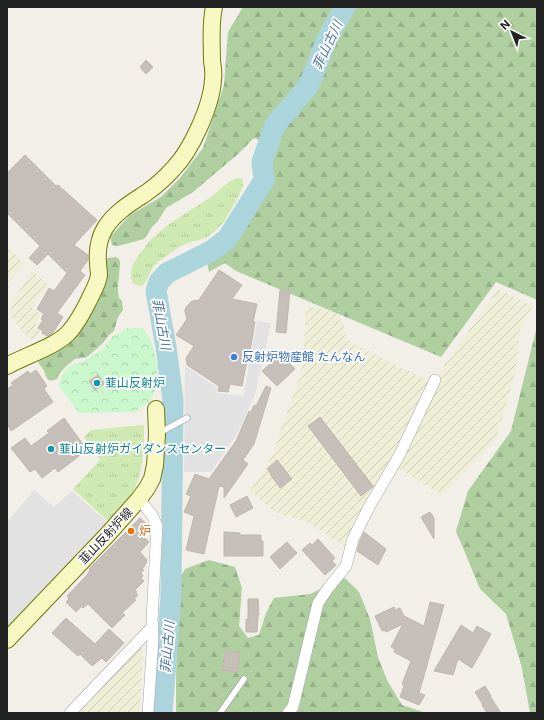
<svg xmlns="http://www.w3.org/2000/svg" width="544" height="720" viewBox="0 0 544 720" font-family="Inter,'Noto Sans JP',sans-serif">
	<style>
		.farmland { fill: url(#farmland-furrows) }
		.grass { fill: url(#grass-tufts) }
		.forest { fill: url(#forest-firs) }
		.park { fill: url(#park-crowns) }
		.parking { fill: #e2e2e2 }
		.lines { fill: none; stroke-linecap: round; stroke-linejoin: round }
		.river { stroke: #acd4dd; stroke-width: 21 }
		.building { fill: #c6beb9; stroke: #c3b5ac }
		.lane-casing { stroke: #a6a6a6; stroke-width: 7 }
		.street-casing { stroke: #a6a6a6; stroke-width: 12 }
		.secondary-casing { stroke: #70780a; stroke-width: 18 }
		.lane { stroke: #fff; stroke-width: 5.5 }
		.street { stroke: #fff; stroke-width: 11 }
		.secondary { stroke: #f7f8c1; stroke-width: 16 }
		.shop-dot { fill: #3f7fe0; stroke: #fff; stroke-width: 1.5 }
		.culture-dot { fill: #0f9aa8; stroke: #fff; stroke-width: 1.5 }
		.food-dot { fill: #e8710a; stroke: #fff; stroke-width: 1.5 }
		.labels { text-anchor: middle; stroke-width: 3.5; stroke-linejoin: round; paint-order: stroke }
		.shop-label { font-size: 12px; fill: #366cbe; stroke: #fff; text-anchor: start }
		.culture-label { font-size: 12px; fill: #0d838f; stroke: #fff; text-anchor: start }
		.food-label { font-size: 12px; fill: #c56008; stroke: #fff; text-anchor: start }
		.street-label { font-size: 12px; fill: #222; stroke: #fff }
		.water-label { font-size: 13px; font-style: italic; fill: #4b789f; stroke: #fff }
	</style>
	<defs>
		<pattern id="farmland-furrows" width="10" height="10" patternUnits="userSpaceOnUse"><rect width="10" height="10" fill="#eeefd6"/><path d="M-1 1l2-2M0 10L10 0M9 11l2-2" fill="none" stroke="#cccdb7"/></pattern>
		<pattern id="grass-tufts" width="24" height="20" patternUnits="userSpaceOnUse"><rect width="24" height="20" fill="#cfe9b2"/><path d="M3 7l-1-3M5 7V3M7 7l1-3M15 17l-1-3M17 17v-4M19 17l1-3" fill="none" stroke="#b1c899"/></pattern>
		<pattern id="forest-firs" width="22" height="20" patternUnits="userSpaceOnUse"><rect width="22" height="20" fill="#afcfa0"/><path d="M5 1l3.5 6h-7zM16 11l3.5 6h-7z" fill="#96b18a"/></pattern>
		<pattern id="park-crowns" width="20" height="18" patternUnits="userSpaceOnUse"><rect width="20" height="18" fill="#caf8cc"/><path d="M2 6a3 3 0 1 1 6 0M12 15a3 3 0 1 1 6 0" fill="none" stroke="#add4af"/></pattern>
	</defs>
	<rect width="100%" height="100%" fill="#f2efe9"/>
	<!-- farmland -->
	<g class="farmland">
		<path d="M7 246 25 264 7 283Z"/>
		<path d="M32 271 48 284 32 308 41 315 35 326 40 332 32 340 28 337 10 316 9 313 16 296Z"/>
		<path d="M498 289 533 306 520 330 517 368 496 439 442 495 398 468 444 366Z"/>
		<path d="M306 306 337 312 344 325 346 340 431 382 347 548 307 522 275 512 250 491 274 453 281 428 296 388 303 362Z"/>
		<path d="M139 647 143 649 141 694 139 713H78Z"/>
	</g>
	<!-- grass -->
	<g class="grass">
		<path d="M241 178 243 180V186L239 196 223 223 215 231 206 238 188 243 179 247 158 262 152 268 148 278 143 285 138 286 133 283 131 278V271L133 264 149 241 169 224 211 197 230 181 235 179Z"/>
		<path d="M144 425C144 447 144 470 134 490 128 502 118 512 109 522L73 489 100 460 84 437 91 430Z"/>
	</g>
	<!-- forest -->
	<g class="forest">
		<path d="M243 7H537V300L496 282 441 357 236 271 225 263 209 272 207 262 209 259 233 240 269 184 272 146 254 138 238 154 193 192 166 208 158 221 152 227 144 239 118 246 112 245 110 237 130 215 161 197 180 178 203 148 224 85 228 32Z"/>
		<path d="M116 257 119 259 120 262 119 277 118 284V291L119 298 122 301 123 310 118 317 114 331 109 335 103 343 87 357 75 359 66 366 59 374 57 379C45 384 47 376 43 369 41 366 39 365 38 361L48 351 69 340 105 261 108 258Z"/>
		<path d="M537 326V713H530L522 668 506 614 480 589 456 531 468 491 511 431Z"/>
		<path d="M209 560 235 567 242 588 239 626 248 638 259 635 266 613 274 598 310 594 345 578 359 592 370 619 378 657 387 680 402 705 426 713H176V682L178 582 185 569Z"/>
	</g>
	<!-- park -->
	<path class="park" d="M128 328H142L151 340 158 368 155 390 151 400 135 412 79 413 59 386 62 375 68 367 88 359 103 349 113 336Z"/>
	<!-- parking -->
	<g class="parking">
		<path d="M257 321 271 323 255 395 237 434 211 472H184L185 366 217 387 216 393 243 396Z"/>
		<path d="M34 490 54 507 72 491 108 523 7 628V522Z"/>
	</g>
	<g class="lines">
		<!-- river -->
		<path class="river" d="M162 713 171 596 173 400 166 347 156 291 159 282 167 273 211 251 227 239 264 180 262 162 275 125 309 85 328 37 345 7"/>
	</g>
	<!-- building -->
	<g class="building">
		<path d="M146 60 153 67 146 74 140 67Z"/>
		<path d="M25 155 56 186 58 185 97 220 74 245 88 255V260L80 271 85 275 57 313 63 317 52 334 47 336 42 333 43 331 38 328 43 320 41 319 44 314 37 309 49 288 54 291 67 273 48 254 37 265 29 258 40 246 7 213V173Z"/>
		<path d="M219 270 242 285 232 299 257 304 253 322H255L249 357 248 356 242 386 230 384 228 392 218 391 219 386 187 365 186 358 194 346 176 335 187 319 185 312V309L187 306 192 301 199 300Z"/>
		<path d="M280 290H290L286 333 276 332Z"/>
		<path d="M281 354 295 369 277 386 262 371Z"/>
		<path d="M36 370 47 386 44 389 53 402 11 431 7 424V389L13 385 11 383 28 371 30 374Z"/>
		<path d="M98 375 104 384 95 390 89 381Z"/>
		<path d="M266 386 271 388 254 444 243 460 248 464 224 498V487L219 486 204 554 186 550 194 516 184 512 191 496 186 494 195 474 209 479 236 441 249 411 251 412 254 405 256 406Z"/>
		<path d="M320 417 373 486 361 496 308 426Z"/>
		<path d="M64 418 87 450 58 472 55 468 42 478 35 469 30 472 11 448 25 438 31 446 49 433 47 431Z"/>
		<path d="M277 460 292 479 280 488 270 474 271 473 267 469Z"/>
		<path d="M247 496 253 508 236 517 230 505Z"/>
		<path d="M430 512 434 518V539L421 517Z"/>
		<path d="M140 518 150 527V529L143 536 149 542 140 552 147 560 146 561 147 562 144 566H145L142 569 144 570 141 573 143 576 141 578 144 581 135 590 137 592 135 593 138 595 134 599 136 600 122 613 125 615 112 628 88 604 83 608 82 606 76 612 66 602 69 599 67 596 88 574V573L90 570 89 569Z"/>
		<path d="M224 532 240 533V535H261V541H263V556H224Z"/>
		<path d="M364 532 386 549 378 565 357 551 360 541Z"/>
		<path d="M318 539 335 558 332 561 336 565 325 575 302 550 310 543 312 545Z"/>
		<path d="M287 542 297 553 280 569 270 557Z"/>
		<path d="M248 599H258L259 615H258L257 632H246V619H248Z"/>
		<path d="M430 602 444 605 419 693 425 695 419 705 400 697 404 686 402 684 411 661 394 652 395 649 391 647 403 624 386 632 385 630 382 631 375 616 394 607 395 610 400 608 404 616 424 626Z"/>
		<path d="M66 618 95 644 109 629 124 643 106 662 102 658 92 666 80 654 78 656 52 633Z"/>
		<path d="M461 625 473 633 477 626 491 634 472 668 458 659 453 675 434 671Z"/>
		<path d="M226 650 240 653 237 672 222 670Z"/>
		<path d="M485 686 491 696H490L501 713H487L482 705H483L475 692Z"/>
	</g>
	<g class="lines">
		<!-- lane casing -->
		<g class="lane-casing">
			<g id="lane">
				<path d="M159 433 187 418"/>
				<path d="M220 713 244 679"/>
			</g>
		</g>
		<!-- street casing -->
		<g class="street-casing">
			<g id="street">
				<path d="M139 499 152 515 157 526 152 620 153 639 148 713"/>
				<path d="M70 713 153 626"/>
				<path d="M288 713 293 707 318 603 329 587 346 566 353 539 369 507 399 456 435 380"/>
			</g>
		</g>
		<!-- secondary casing -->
		<g class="secondary-casing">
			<g id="secondary">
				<path d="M7 366C24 356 58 346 70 331 77 323 84 310 89 300 92 293 98 284 99 275 99 271 98 267 98 263 97 251 99 238 105 228 115 212 131 203 146 193 156 186 165 178 173 169 191 151 212 105 213 79 214 73 213 67 212 61 212 43 210 25 214 7"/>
				<path d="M7 640 109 533 139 499 147 488 152 479 155 465 157 435 156 409"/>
			</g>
		</g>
		<!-- lane -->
		<use href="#lane" class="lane"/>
		<!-- street -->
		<use href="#street" class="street"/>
		<!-- secondary -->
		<use href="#secondary" class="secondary"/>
	</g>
	<!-- markers -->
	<circle class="shop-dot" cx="234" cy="357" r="4"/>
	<g class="culture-dot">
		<circle cx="97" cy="383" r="4"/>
		<circle cx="51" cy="449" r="4"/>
	</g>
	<circle class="food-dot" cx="131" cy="531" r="4"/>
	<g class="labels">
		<!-- shop labels -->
		<g class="shop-label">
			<text x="242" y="361">反射炉物産館 たんなん</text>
		</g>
		<!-- culture labels -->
		<g class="culture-label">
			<text x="105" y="387">韮山反射炉</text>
			<text x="59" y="453">韮山反射炉ガイダンスセンター</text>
		</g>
		<!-- food labels -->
		<g class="food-label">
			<text x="139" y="535">炉</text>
		</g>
		<!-- street labels -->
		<g class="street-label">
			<text transform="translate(106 536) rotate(-47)" y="4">韮山反射炉線</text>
		</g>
		<!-- water labels -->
		<g class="water-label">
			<text transform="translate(327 45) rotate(-65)" y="5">菲山古川</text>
			<text transform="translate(162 324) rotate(79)" y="5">菲山古川</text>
			<text transform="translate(167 647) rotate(-85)" y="5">菲山古川</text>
		</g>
	</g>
	<!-- border -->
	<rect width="544" height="720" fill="none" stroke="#222222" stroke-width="16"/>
	<!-- north arrow -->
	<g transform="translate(512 32) rotate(317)" stroke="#ffffff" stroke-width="3" paint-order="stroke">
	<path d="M0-3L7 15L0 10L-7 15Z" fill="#222222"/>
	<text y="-6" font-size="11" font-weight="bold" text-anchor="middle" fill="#222222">N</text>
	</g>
</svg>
